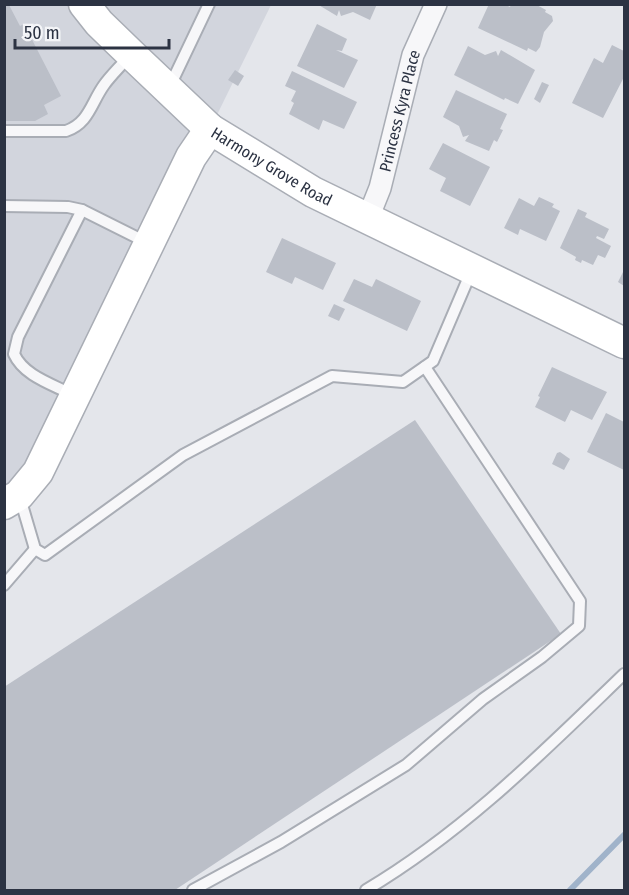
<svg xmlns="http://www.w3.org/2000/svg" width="629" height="895" viewBox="0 0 629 895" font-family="'Fira Sans Condensed',sans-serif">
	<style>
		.built { fill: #d2d5dd }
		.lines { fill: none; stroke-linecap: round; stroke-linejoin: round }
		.stream { stroke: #a0b3ca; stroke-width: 6 }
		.building { fill: #bbbfc8 }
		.lane-casing { stroke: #a9adb5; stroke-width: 14 }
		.street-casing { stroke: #a9adb5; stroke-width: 24 }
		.secondary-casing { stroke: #a9adb5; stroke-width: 33 }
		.lane { stroke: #f7f7f9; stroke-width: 10 }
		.street { stroke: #f7f7f9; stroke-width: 21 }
		.secondary { stroke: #fff; stroke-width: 30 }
		.labels { text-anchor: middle; stroke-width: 5; stroke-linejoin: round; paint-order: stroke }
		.street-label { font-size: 16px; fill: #2c3343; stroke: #f4f5f8 }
	</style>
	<rect width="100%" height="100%" fill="#e4e6eb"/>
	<!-- built -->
	<path class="built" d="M5 5H271L210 129 5 504Z"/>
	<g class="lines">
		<!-- stream -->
		<path class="stream" d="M570 890 624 835"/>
	</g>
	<!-- building -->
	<g class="building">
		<path d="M317 4H377L370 20 353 12 341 16 339 10 337 16Z"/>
		<path d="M489 4H504L510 7 511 4H535L546 10 545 12 552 16 553 21 544 32 540 47 536 52 528 48 527 51 478 28Z"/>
		<path d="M4 5H9L20 26 24 24 61 96 44 105 48 114 35 121H4Z"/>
		<path d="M317 24 347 39 342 51 336 50 358 60 344 88 297 66Z"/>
		<path d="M612 45 624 51V77L603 118 572 103 594 58 603 63Z"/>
		<path d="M468 46 485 55 496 51 498 56 501 50 535 70 518 104 505 98 504 100 454 75Z"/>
		<path d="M235 70 244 76 238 86 228 80Z"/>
		<path d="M292 71 357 102 344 129 323 120 319 130 289 114 294 103 291 101 296 91 285 86Z"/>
		<path d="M542 82 549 85 540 103 534 99Z"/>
		<path d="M456 90 507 114 500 129 503 130 497 142 494 140 489 151 465 141 469 135 463 137 459 126 443 117Z"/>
		<path d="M443 143 490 167 470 206 440 191 446 178 429 169Z"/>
		<path d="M539 197 554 204 552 207 560 211 546 241 520 229 518 235 504 228 519 198 534 206Z"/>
		<path d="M578 209 587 213 585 217 609 229 604 239 597 236 596 238 611 246 605 258 598 255 593 265 582 260 581 263 575 260 576 257 560 248Z"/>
		<path d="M282 238 336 263 323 290 295 277 292 284 266 272Z"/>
		<path d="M624 270V286L618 282Z"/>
		<path d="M354 279 372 287 376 279 421 301 407 331 343 301Z"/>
		<path d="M334 304 345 309 339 321 328 316Z"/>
		<path d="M552 367 607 392 592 420 571 410 565 422 535 407 540 397 538 396Z"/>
		<path d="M606 413 624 422V470L587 452Z"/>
		<path d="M415 420 561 634 175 890H4V687Z"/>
		<path d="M560 452 570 459 564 470 552 464 557 453Z"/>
	</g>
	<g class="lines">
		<!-- lane casing -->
		<g class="lane-casing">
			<g id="lane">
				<path d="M169 88 209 4"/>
				<path d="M4 131H66C89 123 91 103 104 85 111 75 121 66 129 56"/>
				<path d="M4 206 68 207 82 210 146 242"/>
				<path d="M73 395C52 384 24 376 14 354L18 337 82 210"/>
				<path d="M20 498 35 549 45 555 183 455 332 376 403 382 433 361 471 272"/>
				<path d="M4 585 35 549"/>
				<path d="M193 890 281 842 406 765 483 699 542 657 579 626 580 601 425 367"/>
				<path d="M366 890C465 831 542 753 624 674"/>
			</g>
		</g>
		<!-- street casing -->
		<g class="street-casing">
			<g id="street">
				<path id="s1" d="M368 218 380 188 413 55 436 4"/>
			</g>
		</g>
		<!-- secondary casing -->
		<g class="secondary-casing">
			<g id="secondary">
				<path id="s2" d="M84 4 99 23 131 54 210 129 313 192 624 343"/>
				<path d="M4 504 19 495 38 472 191 157 210 129"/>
			</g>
		</g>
		<!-- lane -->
		<use href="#lane" class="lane"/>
		<!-- street -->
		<use href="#street" class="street"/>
		<!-- secondary -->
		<use href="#secondary" class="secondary"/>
	</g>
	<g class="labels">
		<!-- street labels -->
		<g class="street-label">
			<text dy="6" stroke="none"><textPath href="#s1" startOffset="112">Princess Kyra Place</textPath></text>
			<text dy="6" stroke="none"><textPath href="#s2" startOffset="250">Harmony Grove Road</textPath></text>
		</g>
	</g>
	<!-- border -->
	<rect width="629" height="895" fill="none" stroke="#2c3343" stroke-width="12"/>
	<!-- scale -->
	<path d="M15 39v9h154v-9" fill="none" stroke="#2c3343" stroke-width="3"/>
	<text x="24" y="39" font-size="18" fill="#2c3343" stroke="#f4f5f8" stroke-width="4.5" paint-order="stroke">50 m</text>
</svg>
